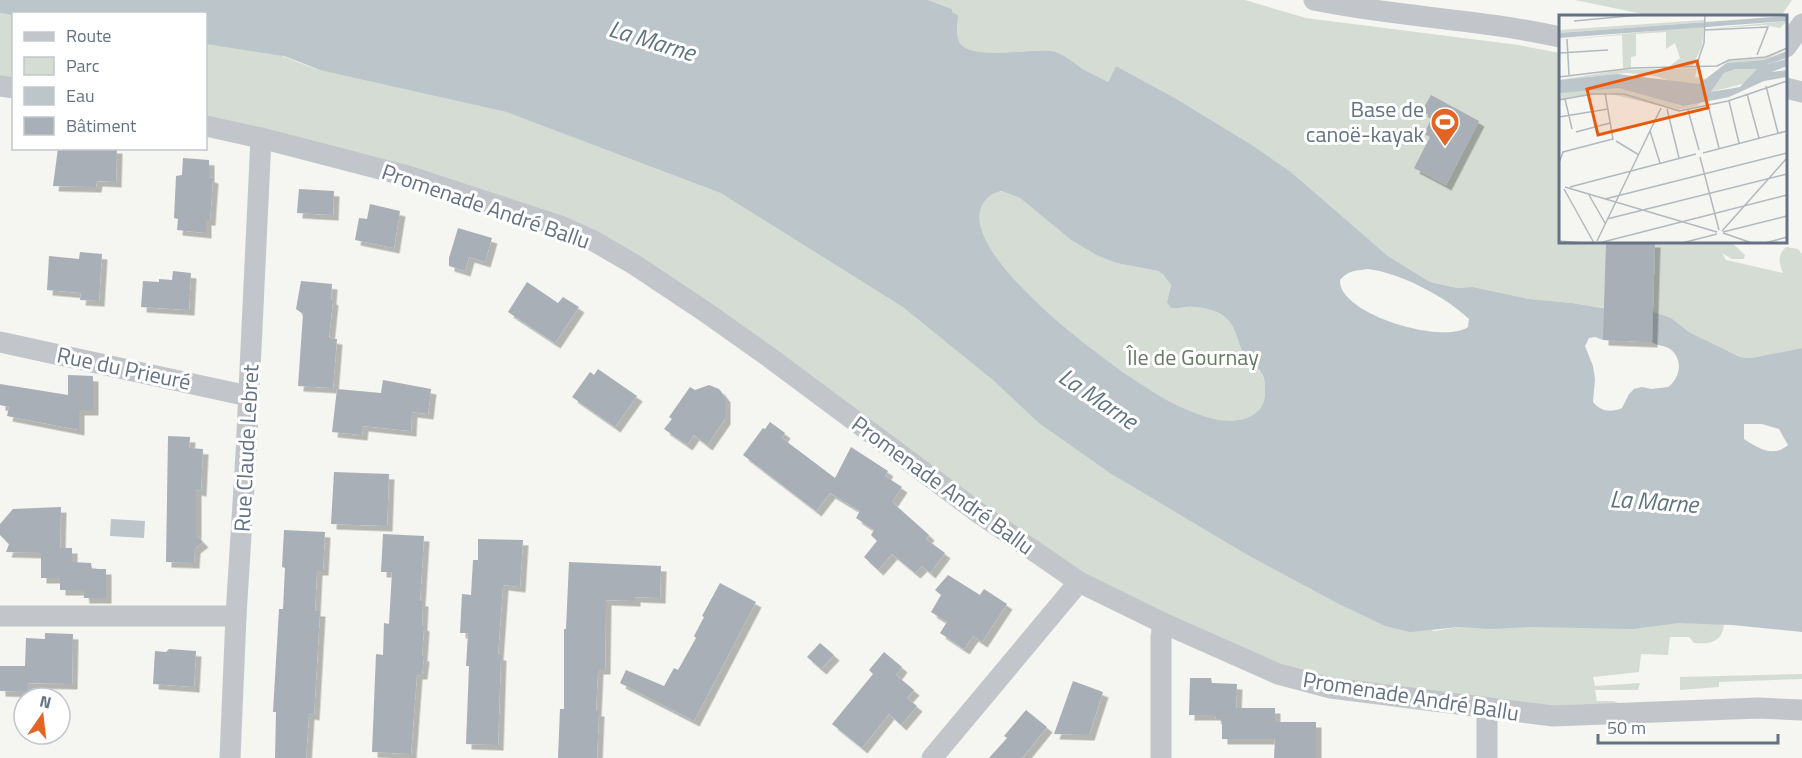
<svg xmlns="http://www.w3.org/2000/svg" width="1802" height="758" viewBox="0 0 1802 758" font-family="'Titillium Web',sans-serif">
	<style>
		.green { fill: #d5dcd3 }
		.water { fill: #bbc5ca; fill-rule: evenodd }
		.building { fill: #a8afb6; filter: url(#shadow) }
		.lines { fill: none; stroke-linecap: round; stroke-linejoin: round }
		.minor { stroke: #c2c5c9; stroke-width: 21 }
		.labels { text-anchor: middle; stroke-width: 6; stroke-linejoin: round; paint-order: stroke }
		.poi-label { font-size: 22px; fill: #647283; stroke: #fff; text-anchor: end }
		.street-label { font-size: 22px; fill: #647283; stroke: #fff }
		.park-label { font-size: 22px; fill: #657a63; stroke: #fff }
		.water-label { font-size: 24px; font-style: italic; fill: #5f737f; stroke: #fff }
		.inset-road { fill: none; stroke: #b2b9be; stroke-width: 1.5 }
		.view { fill: #e8590c; fill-opacity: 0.15; stroke: #e8590c; stroke-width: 3 }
		.inset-edge { fill: none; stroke: #647283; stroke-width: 3 }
	</style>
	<defs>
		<filter id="shadow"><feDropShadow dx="5.5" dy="5.5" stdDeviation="0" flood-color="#0004"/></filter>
	</defs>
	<rect width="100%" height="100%" fill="#f5f5f1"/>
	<!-- green -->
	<g class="green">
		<path d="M0 0 14 14 13 78 0 76Z"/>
		<path d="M928 0H1245L1306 18 1518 45 1560 53V242H1731L1745 255 1744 259H1732L1722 253 1726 260 1783 273C1779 263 1777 256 1786 247L1798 249 1802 254V348L1751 358 1740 357 1689 332 1671 318 1572 303 1529 299 1473 287 1458 288 1430 282 1388 256 1291 172 1252 145 1175 98 1116 66 1108 82C1100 77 1091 74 1083 69 1072 62 1064 53 1051 51 1031 48 972 61 960 43 955 36 958 24 958 15L952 12V9Z"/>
		<path d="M1575 0H1792L1781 16H1652Z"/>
		<path d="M220 25C255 42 292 64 330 72V67L655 148 900 302 1109 464V472L1310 587 1434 631 1460 627H1571L1724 617C1725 639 1715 645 1694 643L1689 637H1670L1668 655 1641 654 1639 672 1593 677 1595 686 1640 683 1638 690H1595L1597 701H1614L1618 703 1583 711 1308 675 1267 661 1080 573 638 258 206 117V33Z"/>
		<path d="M1000 191 1020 198 1071 240 1096 255 1116 263 1158 271 1164 274 1171 284 1167 302C1171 304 1176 308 1180 308 1183 308 1186 307 1189 307 1200 306 1214 309 1223 316 1236 325 1237 337 1243 350 1247 361 1258 365 1262 375 1265 380 1265 387 1265 393 1264 420 1234 424 1213 419 1188 413 1164 399 1143 386 1106 363 963 257 981 208 985 199 991 193 1000 191Z"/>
		<path d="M1802 674V679L1719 682V687L1680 690V677Z"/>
	</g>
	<!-- water -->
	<g class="water">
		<path d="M0 0H928L952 9V12L958 15C958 23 955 35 960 43 972 61 1031 48 1051 51 1064 53 1072 62 1083 69 1091 74 1100 77 1108 82L1116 66 1175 98 1252 145 1291 172 1388 256 1430 282 1458 288 1473 287 1529 299 1572 303 1603 308 1653 312 1671 318 1689 332 1740 357 1751 358 1802 348V632L1732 625 1678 623 1633 629 1530 627 1490 629 1460 627 1410 632 1385 626 1337 603 1246 554 1110 473 1039 423 993 380 903 307 721 193 507 112 320 70 284 56 206 44V14L13 15 0 13ZM1001 191 1020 198 1071 240 1096 255 1116 263 1158 271 1163 274 1171 285 1167 302 1170 307C1177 310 1181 307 1187 307 1198 306 1213 309 1222 315 1238 326 1236 340 1244 354 1249 362 1258 366 1262 374 1265 379 1265 386 1265 392 1265 419 1236 424 1214 419 1189 413 1165 400 1144 386 1106 363 963 257 981 208 985 199 991 193 1001 191ZM1368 269C1400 273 1445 296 1469 319L1468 327C1443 345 1338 314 1340 280 1347 271 1357 270 1368 269ZM1595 337 1603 340 1652 342C1657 346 1664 345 1670 349 1684 359 1680 379 1668 387L1651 389 1642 387 1634 389 1629 394 1622 408C1611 413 1600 411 1593 402L1595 379 1593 366 1585 346 1589 338ZM1744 424H1762L1779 429 1788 445C1773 458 1758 448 1744 439Z"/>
		<path d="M111 519 145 521 144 538 110 536Z"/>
	</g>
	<!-- building -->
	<g class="building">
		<path d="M1431 95 1479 121 1446 185 1414 168 1430 137 1424 134 1432 117 1422 111Z"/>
		<path d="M58 148H117L116 182 97 181 96 187 53 186Z"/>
		<path d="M183 158 209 160V177L213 178 210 220H206V233L177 230 178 219 174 218 176 176 182 175Z"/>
		<path d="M299 189 334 191 333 215 297 213Z"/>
		<path d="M370 204 400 211 394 248 355 240 359 218 367 219Z"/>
		<path d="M458 228 492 238 485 262 469 257 465 271 449 266V258Z"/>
		<path d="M1606 242H1655L1652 342 1603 340Z"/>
		<path d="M80 252 102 254 99 301 80 300 81 293 47 290 49 256 79 259Z"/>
		<path d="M173 271 191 273 189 310 141 307 143 281 159 282V279L172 280Z"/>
		<path d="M301 281 332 284 331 299 333 300 329 338 337 339 333 388 298 386 303 314 296 309Z"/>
		<path d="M527 282 558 303 563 297 579 307 555 343 508 312Z"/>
		<path d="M598 369 637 396 615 427 572 397 590 372 594 375Z"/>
		<path d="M68 375 93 376V410H79V430L7 416 9 407 0 405V384L68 395Z"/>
		<path d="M383 380 431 389 428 414 412 412 411 431 363 426 362 435 332 432 337 389 381 393Z"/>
		<path d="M709 385 719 389 725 397V419L707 445 694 435 687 445 664 429 672 419 669 417 690 387 695 390Z"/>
		<path d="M770 422 785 433 782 438 835 478 851 447 888 471 885 476 902 487 892 502 929 535 926 539 945 553 930 573 922 566 915 573 892 554 878 570 864 557 877 541 871 535 874 530 856 518 860 511 830 493 816 511 743 455 763 428 765 429Z"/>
		<path d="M168 436 190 437 189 448 203 449 201 491 196 490V535L203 542 195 548 194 563 166 562Z"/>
		<path d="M334 472 389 474 387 526 331 524Z"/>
		<path d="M61 507 60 548H72V562L91 563 92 569H106V598H84L83 590H60V578H41V553L6 552 9 544 0 535V524L13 509Z"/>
		<path d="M284 530 325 532 323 570H317L315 611H320L314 715 309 714 306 758H275L276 712H273L279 609H283L285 568 282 567Z"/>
		<path d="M383 534 424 536 420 601H423L422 625 424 626 422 656H424L422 674H417L411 754 372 752 376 654 383 655 384 623 389 624 392 572H381Z"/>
		<path d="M478 539 523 540 520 587 503 585 498 655H501L498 745 466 744 469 666H466L468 633H460L462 594 471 595 473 560H478Z"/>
		<path d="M569 562 661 566 660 598 635 597V601L606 600 605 669H598L596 711H599L597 758H558L560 709H564V629H566Z"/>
		<path d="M948 575 980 595 984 589 1007 604 982 642 973 636 964 649 940 633 947 622 931 612 941 595 935 590Z"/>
		<path d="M720 583 756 602 694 721 620 683 626 670 664 686 674 668 678 670 696 638 694 636 704 617 702 616Z"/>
		<path d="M45 633 73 634 72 684 27 683V692L0 691V666H25L26 638 45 639Z"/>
		<path d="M820 643 834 655 821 669 807 657Z"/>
		<path d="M169 649 196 651 194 687 153 684 155 651 166 652Z"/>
		<path d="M884 652 902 667 896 675 914 690 907 698 917 706 901 725 889 714 862 748 832 724 873 674 869 670Z"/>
		<path d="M1190 678H1211L1212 683 1237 684 1236 708H1275V722H1316V758H1274L1275 739H1222V719H1216L1215 715H1189Z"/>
		<path d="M1073 681 1103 692 1089 735 1054 734Z"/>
		<path d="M1026 710 1047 727 1022 758H989L1007 738 1004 736Z"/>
	</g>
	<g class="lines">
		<!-- minor -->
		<g class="minor">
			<path d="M1314 0C1396 17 1479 19 1560 37"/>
			<path d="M1786 47 1802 24"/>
			<path d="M0 86 14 88"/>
			<path d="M1786 88 1802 92"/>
			<path d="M206 126 261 138 411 177 563 227 592 240 635 265 704 311 769 357 976 511 1079 582 1163 623 1278 674 1331 688 1553 716 1758 708 1802 710"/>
			<path d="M0 342 248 396"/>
			<path d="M0 616H236"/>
			<path d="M1487 709V758"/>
			<path d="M230 758 236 616 246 454 261 138"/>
			<path d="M932 758 1079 582"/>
			<path d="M1161 758V637L1163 623"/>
		</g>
	</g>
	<!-- icons -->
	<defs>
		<g id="stadium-pin" transform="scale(1.5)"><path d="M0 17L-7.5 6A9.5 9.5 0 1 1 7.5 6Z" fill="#e36524" stroke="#fff"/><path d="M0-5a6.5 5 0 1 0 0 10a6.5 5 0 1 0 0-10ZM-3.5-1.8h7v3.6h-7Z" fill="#fff"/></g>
	</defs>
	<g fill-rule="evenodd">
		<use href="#stadium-pin" x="1445" y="122"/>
	</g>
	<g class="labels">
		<!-- poi labels -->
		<g class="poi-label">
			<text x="1424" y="117">Base de<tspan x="1424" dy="25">canoë-kayak</tspan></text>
		</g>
		<!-- street labels -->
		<g class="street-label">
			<text transform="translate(486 206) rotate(19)" y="8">Promenade André Ballu</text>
			<text transform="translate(124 368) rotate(12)" y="8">Rue du Prieuré</text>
			<text transform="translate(246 448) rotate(-87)" y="8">Rue Claude Lebret</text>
			<text transform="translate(943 485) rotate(36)" y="8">Promenade André Ballu</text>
			<text transform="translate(1411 696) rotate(9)" y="8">Promenade André Ballu</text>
		</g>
		<!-- park labels -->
		<g class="park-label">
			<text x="1193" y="365">Île de Gournay</text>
		</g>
		<!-- water labels -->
		<g class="water-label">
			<text transform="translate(652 41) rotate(17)" y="8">La Marne</text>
			<text transform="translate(1098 399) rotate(34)" y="8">La Marne</text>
			<text transform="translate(1654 502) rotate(4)" y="8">La Marne</text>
		</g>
	</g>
	<!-- overview -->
	<g transform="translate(1559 15)">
		<rect width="228" height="228" fill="#f5f5f1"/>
		<path d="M145 5V7L0 18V15ZM228 6 221 13 205 10 147 14ZM145 11 143 31 134 51H111L121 43 116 28 107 34V17L77 19V41L72 42V53H64L63 20 0 25ZM228 34 206 45 168 48 150 64 140 69H119L97 61 68 58 0 65 61 55 138 53 136 62 147 64 169 46 202 43ZM177 54H199L187 68 152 77 165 58ZM49 72 70 73 122 91 143 86 138 91 118 95 48 78 0 85 2 77Z" fill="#d5dcd3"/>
		<path d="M228 1V6L0 23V18ZM228 36V43L209 49 228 44V51L212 57 228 55V62L205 66 170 82 124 91 60 73 0 78V65L58 59 140 69 168 48 205 45ZM177 54H198L181 72 152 77 165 58Z" fill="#bbc5ca" fill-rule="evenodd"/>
		<path class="inset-road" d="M15 6 80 0M146 15 209 12 198 40M8 24 10 60M0 38 49 35M137 52 145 28 146 0M0 62 74 53 158 51 170 45 207 42 228 33M207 71 219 118M188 79 200 123M6 84 13 114M0 85 33 79H65L120 96 169 86 228 66M170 86 180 128M149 90 160 133M108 94 120 143M129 95 140 135M0 102 49 94M91 116 101 148M17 117 51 108M57 126 80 140M144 138 228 116M141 142 160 215M0 148 4 137 54 124 46 78M6 172 158 217M11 172 137 139M5 174 35 228M30 180 46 208M46 184 228 138M48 204 228 159M163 216 228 143M164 217 228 201M164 218 193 228M0 226 25 228M38 226 102 93M40 228 228 180M123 228 158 219M206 228 228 222"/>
		<path class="view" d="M138 46 149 93 39 120 28 74Z"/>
		<rect width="228" height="228" class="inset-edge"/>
	</g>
	<!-- legend -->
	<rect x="12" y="12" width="195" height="138" fill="#ffffff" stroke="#c1c7cd" stroke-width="1.5"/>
	<rect x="24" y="32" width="30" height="9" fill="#c2c5c9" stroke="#c1c7cd" stroke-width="1.5"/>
	<text x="66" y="42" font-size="18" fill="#647283">Route</text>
	<rect x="24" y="57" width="30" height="18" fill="#d5dcd3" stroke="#c1c7cd" stroke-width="1.5"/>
	<text x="66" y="72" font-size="18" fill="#647283">Parc</text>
	<rect x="24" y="87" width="30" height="18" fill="#bbc5ca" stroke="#c1c7cd" stroke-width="1.5"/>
	<text x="66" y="102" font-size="18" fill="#647283">Eau</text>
	<rect x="24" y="117" width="30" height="18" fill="#a8afb6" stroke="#c1c7cd" stroke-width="1.5"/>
	<text x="66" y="132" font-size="18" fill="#647283">Bâtiment</text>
	<!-- north arrow -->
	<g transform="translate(42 716) rotate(14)"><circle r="28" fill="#ffffff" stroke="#c1c7cd" stroke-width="1.5"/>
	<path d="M0-4.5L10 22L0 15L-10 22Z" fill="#e36524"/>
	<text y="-9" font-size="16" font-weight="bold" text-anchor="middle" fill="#647283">N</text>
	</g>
	<!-- scale -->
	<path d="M1598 734v9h180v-9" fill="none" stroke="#647283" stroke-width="3"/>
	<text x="1607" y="734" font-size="18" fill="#647283" stroke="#ffffff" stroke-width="4.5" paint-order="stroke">50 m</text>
</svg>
